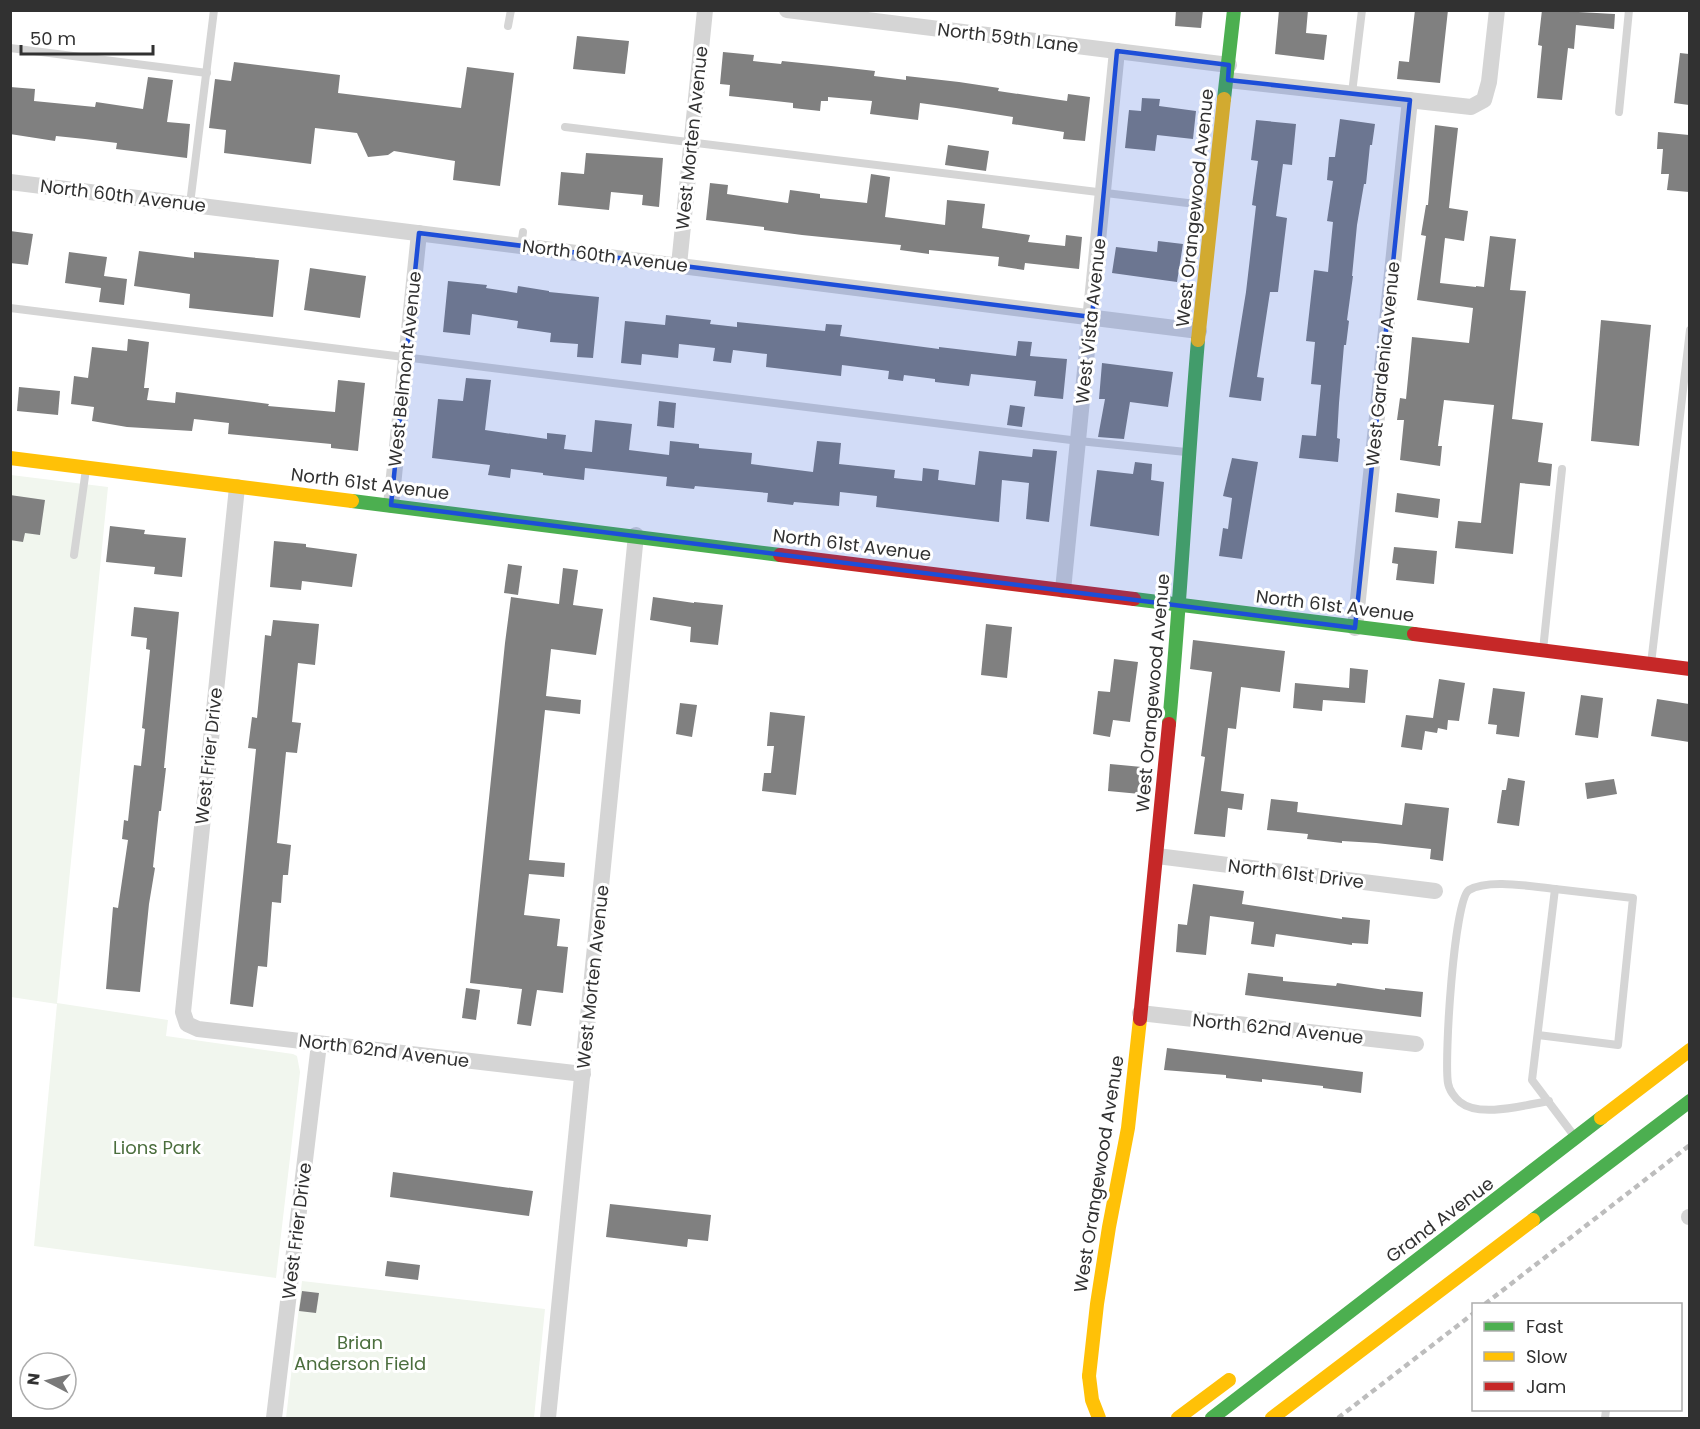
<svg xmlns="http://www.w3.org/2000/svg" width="1700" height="1429" viewBox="0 0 1700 1429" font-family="Poppins,sans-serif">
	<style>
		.green { fill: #f1f6ee }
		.building { fill: #808080 }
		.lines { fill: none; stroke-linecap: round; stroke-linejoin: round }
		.lane { stroke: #d5d5d5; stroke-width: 8 }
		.street { stroke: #d5d5d5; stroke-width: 16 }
		.fast { stroke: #4caf50; stroke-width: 14 }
		.slow { stroke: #ffc107; stroke-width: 14 }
		.jam { stroke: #c62828; stroke-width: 14 }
		.rail { stroke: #bdbdbd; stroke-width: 4.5; stroke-dasharray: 6 4.5; stroke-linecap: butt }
		.marked { fill: #1d4ed8; fill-opacity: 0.2; stroke: #1d4ed8; stroke-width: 4.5; stroke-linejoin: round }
		.labels { text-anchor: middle; stroke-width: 6; stroke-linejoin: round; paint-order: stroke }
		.street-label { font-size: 18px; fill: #313131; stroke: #fff }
		.park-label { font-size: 18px; fill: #4b6e3d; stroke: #fff }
	</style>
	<rect width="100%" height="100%" fill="#fff"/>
	<!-- green -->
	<g class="green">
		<path d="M11 475 108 487 57 1003 168 1020 166 1036 293 1054 297 1056 300 1072 276 1278 34 1246 57 1004 11 997Z"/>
		<path d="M302 1281 545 1309 534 1418H286Z"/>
	</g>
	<!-- building -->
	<g class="building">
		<path d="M1176 10H1203L1201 28 1175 26Z"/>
		<path d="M1279 10H1308L1306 33 1327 35 1324 60 1275 54Z"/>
		<path d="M1415 10H1448L1440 83 1397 79 1399 61 1409 62Z"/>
		<path d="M1542 10 1615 14 1614 29 1576 25 1574 49 1568 48 1562 100 1537 98 1542 46 1538 45Z"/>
		<path d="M577 36 629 41 625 74 573 69Z"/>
		<path d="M723 52 754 55 753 61 781 64 782 61 831 66 875 71 874 76 906 80V76L959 82 999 88 998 91 1067 101 1068 94 1090 97 1085 141 1063 139 1064 132 1012 124 1013 117 956 108 920 103 918 120 870 114 872 101 828 97V101H821L820 111 793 108V103L729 96 730 85 720 84Z"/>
		<path d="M1680 53 1689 54V105L1674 103Z"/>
		<path d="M234 62 340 75 338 93 461 108 467 67 514 73 500 186 453 180 455 161 394 151 388 155 368 157 357 133 315 128 311 164 224 153 226 130 209 128 215 79 231 81Z"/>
		<path d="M148 77 173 80 167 122 190 124 187 158 116 149 117 143 85 139 56 136 55 141 10 134V87L35 89 34 101 95 107 96 102 143 109Z"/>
		<path d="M1142 98 1160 99 1159 106 1196 111 1193 139 1157 135 1155 151 1125 148 1129 110 1141 111Z"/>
		<path d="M1340 119 1375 124 1372 145H1370L1366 184H1364L1357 225 1352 276H1353L1347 320 1349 321 1346 345H1344L1339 403 1337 438 1340 439 1338 462 1299 458 1302 435 1316 436 1321 385 1311 384 1315 342 1306 341 1314 270 1328 272 1333 222 1327 221 1333 181 1327 180 1329 157H1335Z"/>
		<path d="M1256 120 1296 124 1292 165 1283 164 1276 216 1287 218 1278 292H1270L1257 377 1264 378 1261 401 1229 397 1246 292 1256 206 1252 205 1258 161 1251 160Z"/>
		<path d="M1435 125 1458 128 1449 208 1468 211 1464 241 1445 238 1440 283 1476 287V286L1484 287 1490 236 1516 239 1510 290 1526 291 1512 419 1543 423 1538 462 1552 464 1550 486 1520 483 1513 554 1455 548 1458 521 1481 523 1494 405 1444 400 1438 446H1442L1440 466 1400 460 1404 420H1397L1400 398 1406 399 1412 337 1469 343 1473 308 1417 300 1426 236 1421 235 1426 205H1428Z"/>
		<path d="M1658 132 1689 135V192L1667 190 1669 174H1661L1663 149H1657Z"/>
		<path d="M948 145 989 151 986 171 945 165Z"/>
		<path d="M586 153 663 158 659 207 642 205 643 195 611 192 609 210 558 205 561 172 584 174Z"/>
		<path d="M871 174 890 177 885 217 945 225 947 200 985 204 982 228 1030 235 1028 242 1065 246 1066 235 1082 237 1079 269 1025 263 1024 270 998 266 999 257 929 250V254L900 250 901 245 802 235 764 230V227L706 220 710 183 728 185 727 194 788 203 790 190 820 194V198L867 203Z"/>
		<path d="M10 231 33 234 28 265 10 263Z"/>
		<path d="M1158 241 1183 244 1177 282 1112 273 1116 247 1157 252Z"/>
		<path d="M139 251 194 258V252L279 260 273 317 189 308 190 294 134 286Z"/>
		<path d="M69 252 107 257 104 276 127 279 124 305 99 302 101 288 65 283Z"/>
		<path d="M310 268 366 276 360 318 304 310Z"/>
		<path d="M448 281 487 285 486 288 517 293 518 286 549 291V292L599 297 593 358 577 357 578 344 550 342 551 333 517 328 518 321 472 314 470 335 443 332Z"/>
		<path d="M666 315 711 320 710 324 737 327V322L825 331 826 324 842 325 840 336 939 349V347L1016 356 1018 341 1032 342 1030 356 1067 359 1063 399 1034 396 1036 381 971 374 969 386 935 382V379L904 375 903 381 888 379 889 371 842 365 841 376 766 367 767 354 733 350 731 363 713 361 715 348 679 344 678 358 642 354 641 365 621 363 625 321 665 325Z"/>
		<path d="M1601 320 1651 325 1639 446 1591 441Z"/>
		<path d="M128 339 149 342 144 388H149L147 400 175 403 176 392 269 404 268 406 335 412 338 380 365 383 358 451 331 448V444L228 434 229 423 194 419 192 431 127 427 92 421 94 407 71 404 74 376 88 378 92 347 127 351Z"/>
		<path d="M1102 363 1173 372 1168 407 1130 402 1124 439 1098 437 1105 399H1099Z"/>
		<path d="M466 378 491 380 485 430 547 439V433L566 435 564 449 592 452 595 420 632 424 629 450 669 455 670 441 699 444V448L752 453 751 464 813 472 817 441 841 443 839 464 895 470 894 478 922 481 923 468 939 470 938 480 975 485 979 451 1032 457 1033 449 1057 451 1049 522 1026 519 1029 483 1002 480 999 522 876 507 877 496 840 492 839 506 794 502 793 505 767 502 768 493 695 486 694 489 666 486 667 477 585 468 584 480 543 475V473L511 469 510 478 488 475 490 465 432 458 438 399 463 401Z"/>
		<path d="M19 387 60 391 58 415 17 411Z"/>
		<path d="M659 401 676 403 674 428 657 426Z"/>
		<path d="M1010 405 1025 407 1022 427 1007 425Z"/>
		<path d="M1232 458 1258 462 1242 559 1219 556 1223 528 1228 529 1232 498 1223 496Z"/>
		<path d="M1135 462 1152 464 1151 480 1164 482 1159 536 1090 526 1097 470 1133 474Z"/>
		<path d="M1397 493 1440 499 1438 518 1395 512Z"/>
		<path d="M10 495 45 500 40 535 25 533 23 542 10 540Z"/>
		<path d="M110 526 145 530 144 534 186 538 182 577 154 574 155 567 106 562Z"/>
		<path d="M274 541 306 544V547L357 554 352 587 302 581 301 590 270 587Z"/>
		<path d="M1394 547 1437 551 1434 584 1396 580 1398 564 1392 563Z"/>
		<path d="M508 564 522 566 518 595 504 593Z"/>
		<path d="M563 568 578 570 573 605 603 609 596 655 551 649 546 696 581 700 580 714 545 710 529 860 565 863 564 877 529 874 524 915 560 919 557 946 568 947 563 993 537 990 531 1026 517 1024 522 989 470 983 505 643 511 597 559 604Z"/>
		<path d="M653 597 694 603V602L723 605 718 645 690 642 691 627 650 620Z"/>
		<path d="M134 607 179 612 164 768H166L161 811H159L153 867 155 868 149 904 140 992 106 989 113 907 118 908 128 840 122 839 124 820 128 821 134 765 141 766 145 729 142 728 150 650 146 649 147 638 131 636Z"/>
		<path d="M273 620 319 624 315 665 298 663 292 722 301 723 297 753 286 752 277 843 291 845 288 875H283L281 903 272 902 267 967 258 966 253 1007 230 1004 256 749 248 748 252 717 257 718 265 635 271 636Z"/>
		<path d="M986 624 1012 627 1007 678 981 675Z"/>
		<path d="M1193 640 1285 651 1280 692 1241 687 1236 729 1228 728 1221 791 1244 794 1242 810 1228 808 1225 837 1194 834 1205 757 1201 756 1212 672 1190 669Z"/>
		<path d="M1114 659 1138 662 1130 722 1113 720 1110 737 1093 734 1098 691 1110 692Z"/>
		<path d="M1350 668 1368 670 1365 703 1323 700 1322 711 1293 708 1295 683 1349 688Z"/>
		<path d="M1439 679 1465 683 1459 721 1448 720 1447 730 1438 728 1437 733 1425 731 1422 750 1401 747 1406 715 1433 718Z"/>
		<path d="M1493 688 1525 692 1519 737 1496 734 1497 725 1488 724Z"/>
		<path d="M1581 695 1603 698 1598 738 1575 735Z"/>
		<path d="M1657 699 1689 704V742L1651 736Z"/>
		<path d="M680 703 697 705 692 737 676 734Z"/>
		<path d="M770 712 805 716 796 795 762 791 764 773H771L774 746H767Z"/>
		<path d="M1110 764 1142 767 1140 794 1108 791Z"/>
		<path d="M1508 778 1525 781 1519 826 1497 823 1502 790H1506Z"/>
		<path d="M1614 779 1617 794 1587 799 1585 783Z"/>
		<path d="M1271 799 1298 802 1297 812 1402 825 1405 803 1449 808 1443 861 1430 859 1431 849 1376 843 1342 841V843L1307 839 1308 834 1267 830Z"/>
		<path d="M1193 884 1244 891 1242 904 1342 919V917L1370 920 1368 944 1352 943V945L1276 934 1274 947 1251 944 1254 922 1210 916 1206 955 1176 952 1178 924 1187 925Z"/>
		<path d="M1248 973 1283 977V981L1336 986 1337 983 1385 990V988L1423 992 1421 1017 1245 995Z"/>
		<path d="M466 988 480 990 476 1020 462 1018Z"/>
		<path d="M1167 1048 1363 1072 1361 1093 1323 1088V1086L1262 1079V1082L1226 1078V1075L1164 1070Z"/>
		<path d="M393 1172 533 1191 529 1216 390 1197Z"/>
		<path d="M610 1204 711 1215 708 1241 688 1239 687 1247 606 1237Z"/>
		<path d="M387 1261 420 1265 418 1280 385 1276Z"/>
		<path d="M302 1291 319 1293 316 1313 299 1311Z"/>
	</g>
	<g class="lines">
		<!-- lane -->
		<g class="lane">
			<path d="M508 26 511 10"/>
			<path d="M10 48 207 73"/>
			<path d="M1352 93 1362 10"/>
			<path d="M1619 112 1629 10"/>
			<path d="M565 127 1212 206"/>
			<path d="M190 204 214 10"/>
			<path d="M521 246 523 232"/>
			<path d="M10 308 1079 441 1186 452"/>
			<path d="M74 555 86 469"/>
			<path d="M1543 650 1562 469"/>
			<path d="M1651 664 1690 330"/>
			<path d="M1538 1035 1618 1045 1633 898 1555 889 1532 1080 1572 1133"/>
			<path d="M1549 1101C1525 1105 1479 1118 1460 1102 1455 1098 1449 1090 1448 1083 1444 1060 1454 899 1469 890 1489 878 1533 887 1555 889"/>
			<path d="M1605 1418 1606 1410"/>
		</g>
		<!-- street -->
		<g class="street">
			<path d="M787 10 1229 65"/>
			<path d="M1228 80 1471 107 1484 100 1489 82 1497 10"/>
			<path d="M10 182 1199 331"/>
			<path d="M679 265 705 10"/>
			<path d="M237 487 183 1012 187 1024 198 1029 583 1074"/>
			<path d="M391 505 419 233"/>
			<path d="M1063 590 1117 51"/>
			<path d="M1355 628 1410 100"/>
			<path d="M1157 856 1435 891"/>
			<path d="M1140 1013 1416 1044"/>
			<path d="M1689 1217H1690"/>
			<path d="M274 1418 319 1044"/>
			<path d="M548 1418 636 535"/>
		</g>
		<!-- fast -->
		<g class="fast">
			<path d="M1224 99 1234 10"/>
			<path d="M352 501 780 555"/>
			<path d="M1134 599 1414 634"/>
			<path d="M1169 724C1181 596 1187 468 1198 340"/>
			<path d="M1533 1220 1690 1101"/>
			<path d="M1212 1418 1601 1118"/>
		</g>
		<!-- slow -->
		<g class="slow">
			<path d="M1198 340 1224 99"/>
			<path d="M10 458 352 501"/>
			<path d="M1601 1118 1690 1050"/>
			<path d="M1089 1376 1097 1304 1109 1227 1128 1128 1140 1019"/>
			<path d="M1089 1376 1092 1400 1099 1418"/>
			<path d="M1178 1418 1229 1380"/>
			<path d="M1272 1418 1533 1220"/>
		</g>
		<!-- jam -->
		<g class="jam">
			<path d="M780 555 1134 599"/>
			<path d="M1414 634 1690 669"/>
			<path d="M1140 1019 1169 724"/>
		</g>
		<!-- rail -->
		<g class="rail">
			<path d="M1485 1304 1690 1145"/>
			<path d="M1338 1418 1474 1313"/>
		</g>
	</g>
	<!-- marked area -->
	<path class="marked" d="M1117 51 1229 65 1228 80 1410 100 1355 628 391 505 419 233 1092 317Z"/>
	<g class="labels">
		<!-- street labels -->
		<g class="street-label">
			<text transform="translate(1008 38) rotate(7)" y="6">North 59th Lane</text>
			<text transform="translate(692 138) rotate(-84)" y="6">West Morten Avenue</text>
			<text transform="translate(123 196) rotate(7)" y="6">North 60th Avenue</text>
			<text transform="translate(1195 208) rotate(-84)" y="6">West Orangewood Avenue</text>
			<text transform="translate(605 256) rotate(7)" y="6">North 60th Avenue</text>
			<text transform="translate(1091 321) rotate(-84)" y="6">West Vista Avenue</text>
			<text transform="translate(1383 364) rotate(-84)" y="6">West Gardenia Avenue</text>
			<text transform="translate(405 369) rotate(-84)" y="6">West Belmont Avenue</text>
			<text transform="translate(370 484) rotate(7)" y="6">North 61st Avenue</text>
			<text transform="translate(852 545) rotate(7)" y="6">North 61st Avenue</text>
			<text transform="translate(1335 606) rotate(7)" y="6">North 61st Avenue</text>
			<text transform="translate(1153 693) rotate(-85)" y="6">West Orangewood Avenue</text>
			<text transform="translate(209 756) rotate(-84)" y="6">West Frier Drive</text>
			<text transform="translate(1296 874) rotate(7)" y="6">North 61st Drive</text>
			<text transform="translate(593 977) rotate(-84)" y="6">West Morten Avenue</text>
			<text transform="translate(1278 1029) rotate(6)" y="6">North 62nd Avenue</text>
			<text transform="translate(384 1051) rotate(7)" y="6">North 62nd Avenue</text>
			<text transform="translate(1099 1174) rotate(-81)" y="6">West Orangewood Avenue</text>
			<text transform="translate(1440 1220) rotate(-37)" y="6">Grand Avenue</text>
			<text transform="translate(297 1231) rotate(-83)" y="6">West Frier Drive</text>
		</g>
		<!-- park labels -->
		<g class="park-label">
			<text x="157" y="1154">Lions Park</text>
			<text x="360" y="1349">Brian<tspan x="360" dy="21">Anderson Field</tspan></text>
		</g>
	</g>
	<!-- border -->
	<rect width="1700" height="1429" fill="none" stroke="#313131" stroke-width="24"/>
	<!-- legend -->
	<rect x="1472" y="1303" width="210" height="108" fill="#ffffff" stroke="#adadad" stroke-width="1.5"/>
	<rect x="1484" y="1322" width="30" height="9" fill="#4caf50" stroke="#adadad" stroke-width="1.5"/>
	<text x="1526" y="1333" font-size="18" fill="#313131">Fast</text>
	<rect x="1484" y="1352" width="30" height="9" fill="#ffc107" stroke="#adadad" stroke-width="1.5"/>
	<text x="1526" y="1363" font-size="18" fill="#313131">Slow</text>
	<rect x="1484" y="1382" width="30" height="9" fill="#c62828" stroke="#adadad" stroke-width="1.5"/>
	<text x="1526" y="1393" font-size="18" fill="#313131">Jam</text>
	<!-- north arrow -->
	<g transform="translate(48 1381) rotate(277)"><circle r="28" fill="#ffffff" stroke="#adadad" stroke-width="1.5"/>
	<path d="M0-4.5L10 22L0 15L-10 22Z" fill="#797979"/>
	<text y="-9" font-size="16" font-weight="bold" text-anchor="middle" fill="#313131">N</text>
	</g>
	<!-- scale -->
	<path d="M21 45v9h132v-9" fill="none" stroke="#313131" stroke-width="3"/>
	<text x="30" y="45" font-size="18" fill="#313131" stroke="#ffffff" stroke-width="4.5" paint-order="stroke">50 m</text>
</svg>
